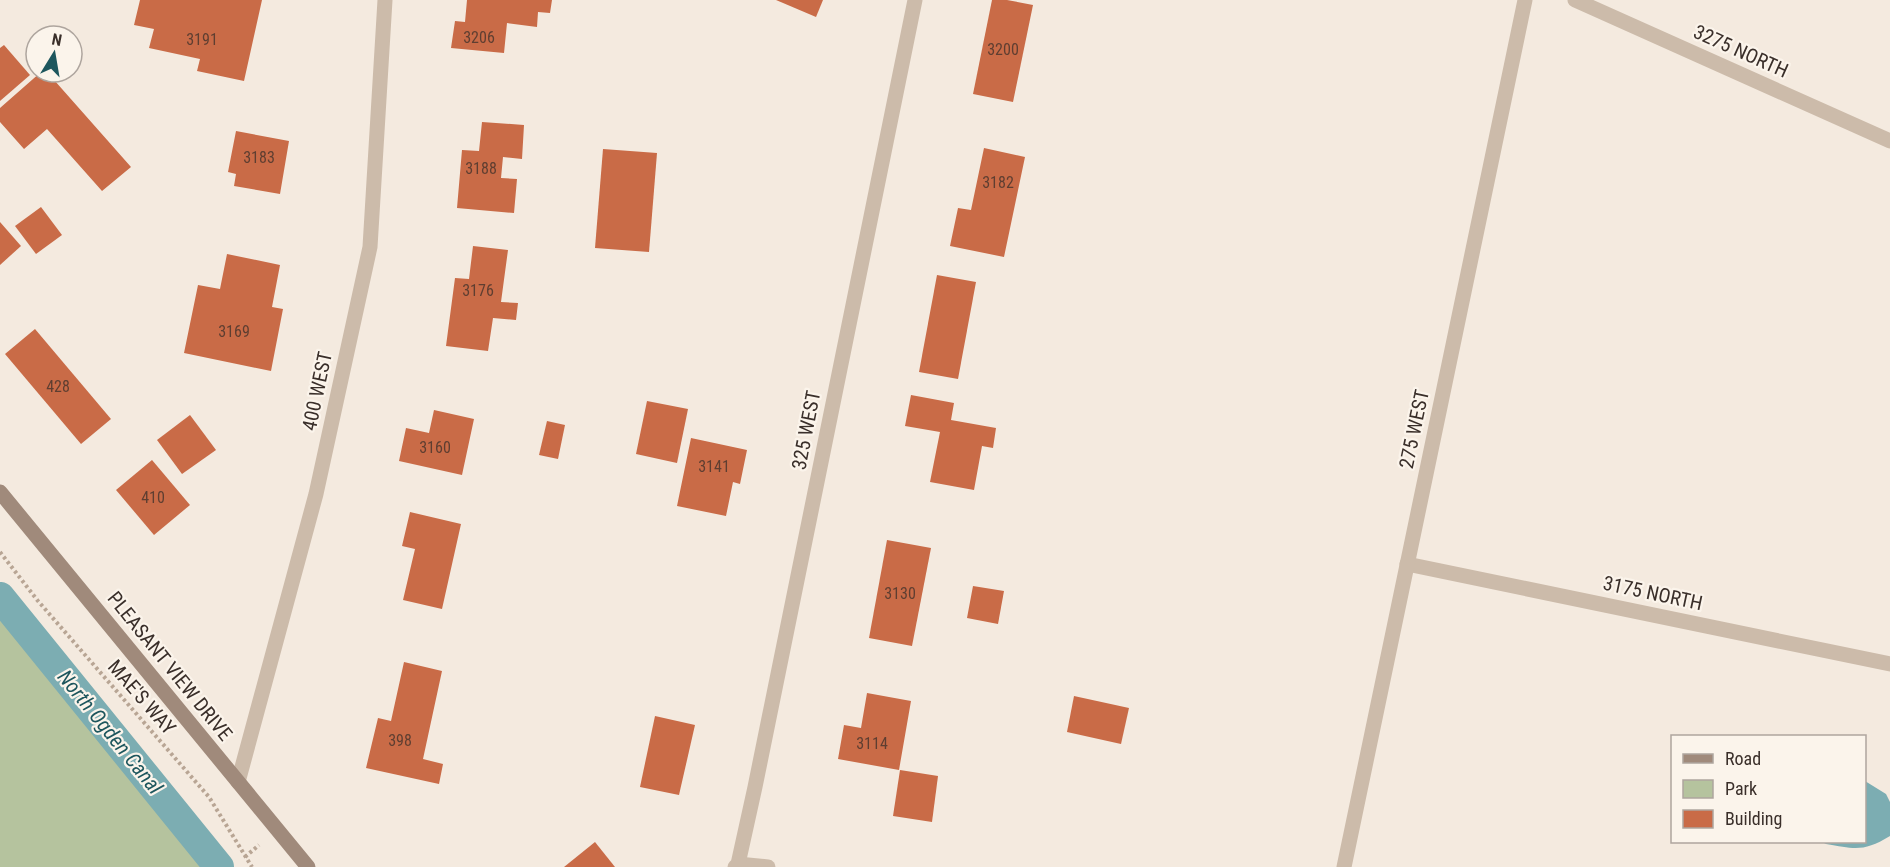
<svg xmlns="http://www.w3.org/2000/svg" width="1890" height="867" viewBox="0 0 1890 867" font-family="'Roboto Condensed',sans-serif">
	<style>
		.green { fill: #b5c39e }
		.water { fill: #7cadb2 }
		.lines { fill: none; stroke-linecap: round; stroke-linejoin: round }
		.canal { stroke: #7cadb2; stroke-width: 30 }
		.building { fill: #c96b47 }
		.path { stroke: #b8a594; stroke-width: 4; stroke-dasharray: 3 3; stroke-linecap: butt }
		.street { stroke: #cba; stroke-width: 15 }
		.secondary { stroke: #a08a7b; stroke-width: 15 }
		.labels { text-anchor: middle; stroke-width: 4.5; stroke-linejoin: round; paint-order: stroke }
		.number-label { font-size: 16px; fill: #5e3e31 }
		.street-label { font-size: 20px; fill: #3a2f2a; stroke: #fbf4eb }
		.water-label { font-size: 21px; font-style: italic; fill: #1d565d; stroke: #fbf4eb }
	</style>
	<rect width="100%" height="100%" fill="#f4eadf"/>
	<!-- green -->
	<path class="green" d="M0 610 211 867H0Z"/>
	<!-- water -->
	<path class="water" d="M1865 781 1886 794 1890 802V836C1864 852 1855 849 1826 844L1822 842H1864Z"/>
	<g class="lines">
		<!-- canal -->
		<path class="canal" d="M0 597 219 867"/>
	</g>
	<!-- building -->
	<g class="building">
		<path d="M140 0H262L244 81 197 71 200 59 149 48 154 29 134 25Z"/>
		<path d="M467 0H552L550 13 538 12 537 27 507 23 504 53 451 48 455 21 465 22Z"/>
		<path d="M776 0H823L816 17Z"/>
		<path d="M992 0H1007L1033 5 1013 102 973 94Z"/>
		<path d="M4 45 30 75 0 101V48Z"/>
		<path d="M41 72H47L131 167 102 191 47 129 24 149 0 122V108Z"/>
		<path d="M482 122 524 125 522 159 503 157 501 178 517 179 514 213 457 208 462 150 479 151Z"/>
		<path d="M236 131 289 141 280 194 234 186 236 174 228 172Z"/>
		<path d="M984 148 1025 157 1004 257 950 246 958 208 971 210Z"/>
		<path d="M603 149 657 153 649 252 595 248Z"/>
		<path d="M41 207 62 235 36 254 15 226Z"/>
		<path d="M0 222 21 246 0 265Z"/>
		<path d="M473 246 508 250 501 302 518 303 516 320 493 318 488 351 446 346 455 278 469 279Z"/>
		<path d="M227 254 280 265 272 307 283 309 271 371 184 353 198 285 220 289Z"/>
		<path d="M937 275 976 282 958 379 919 372Z"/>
		<path d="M35 329 111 419 81 444 5 354Z"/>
		<path d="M911 395 954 403 951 420 996 428 993 448 982 446 974 490 930 482 940 432 905 426Z"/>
		<path d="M647 401 688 409 677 463 636 454Z"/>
		<path d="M434 410 474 419 462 475 399 461 406 428 429 433Z"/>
		<path d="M190 415 216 450 182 474 157 440Z"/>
		<path d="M547 421 565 425 558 459 539 455Z"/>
		<path d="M691 438 747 450 740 484 733 482 726 516 677 506Z"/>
		<path d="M152 460 190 505 154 535 116 490Z"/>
		<path d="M410 512 461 524 442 609 403 600 415 549 402 546Z"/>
		<path d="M887 540 931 548 912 646 869 638Z"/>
		<path d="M973 586 1004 591 998 624 967 618Z"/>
		<path d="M404 662 442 671 423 759 443 764 439 784 366 768 378 718 391 721Z"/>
		<path d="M867 693 911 701 899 770 838 759 844 725 861 728Z"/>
		<path d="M1074 696 1129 708 1121 744 1067 732Z"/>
		<path d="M655 716 695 725 679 795 640 787Z"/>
		<path d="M900 770 938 776 932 822 893 816Z"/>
		<path d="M595 842 615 867H564Z"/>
	</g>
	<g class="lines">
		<!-- path -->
		<g class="path">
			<path d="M0 552 38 601 209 797 252 867"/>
			<path d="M245 857 259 845"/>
		</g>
		<!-- street -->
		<g class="street">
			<path d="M1575 0 1890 141"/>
			<path d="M1407 564 1890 664"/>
			<path d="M238 782 316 494 370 247 385 0"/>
			<path d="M738 864 768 867"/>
			<path d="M735 867 738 864 755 787 915 0"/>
			<path d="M1344 867 1525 0"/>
		</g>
		<!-- secondary -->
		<path class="secondary" d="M0 492 308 867"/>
	</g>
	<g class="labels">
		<!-- number labels -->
		<g class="number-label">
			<text x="479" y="43">3206</text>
			<text x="202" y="45">3191</text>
			<text x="1003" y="55">3200</text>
			<text x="259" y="163">3183</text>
			<text x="481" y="174">3188</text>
			<text x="998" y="188">3182</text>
			<text x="478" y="296">3176</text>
			<text x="234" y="337">3169</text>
			<text x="58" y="392">428</text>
			<text x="435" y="453">3160</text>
			<text x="714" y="472">3141</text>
			<text x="153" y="503">410</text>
			<text x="900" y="599">3130</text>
			<text x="400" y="746">398</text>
			<text x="872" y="749">3114</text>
		</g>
		<!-- street labels -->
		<g class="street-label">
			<text transform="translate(1741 51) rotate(24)" y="7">3275 NORTH</text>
			<text transform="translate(317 391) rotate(-78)" y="7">400 WEST</text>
			<text transform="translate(1414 429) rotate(-78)" y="7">275 WEST</text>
			<text transform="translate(806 430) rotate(-79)" y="7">325 WEST</text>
			<text transform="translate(1653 593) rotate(12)" y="7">3175 NORTH</text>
			<text transform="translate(170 666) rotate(51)" y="7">PLEASANT VIEW DRIVE</text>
			<text transform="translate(142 697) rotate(49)" y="7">MAE'S WAY</text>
		</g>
		<!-- water labels -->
		<g class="water-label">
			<text transform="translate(110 732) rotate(51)" y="7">North Ogden Canal</text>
		</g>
	</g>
	<!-- legend -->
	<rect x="1671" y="735" width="195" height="108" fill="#fbf4eb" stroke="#aea59e" stroke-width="1.5"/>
	<rect x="1683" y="754" width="30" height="9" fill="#a08a7b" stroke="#aea59e" stroke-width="1.5"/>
	<text x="1725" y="765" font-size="18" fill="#3a2f2a">Road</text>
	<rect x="1683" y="780" width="30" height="18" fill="#b5c39e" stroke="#aea59e" stroke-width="1.5"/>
	<text x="1725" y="795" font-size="18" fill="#3a2f2a">Park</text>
	<rect x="1683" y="810" width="30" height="18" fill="#c96b47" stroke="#aea59e" stroke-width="1.5"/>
	<text x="1725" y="825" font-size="18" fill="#3a2f2a">Building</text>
	<!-- north arrow -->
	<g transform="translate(54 54) rotate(11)"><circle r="28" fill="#fbf4eb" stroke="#aea59e" stroke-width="1.5"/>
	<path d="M0-4.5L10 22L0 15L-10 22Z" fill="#1d565d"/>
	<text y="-9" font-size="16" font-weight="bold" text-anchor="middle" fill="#3a2f2a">N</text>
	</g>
</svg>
